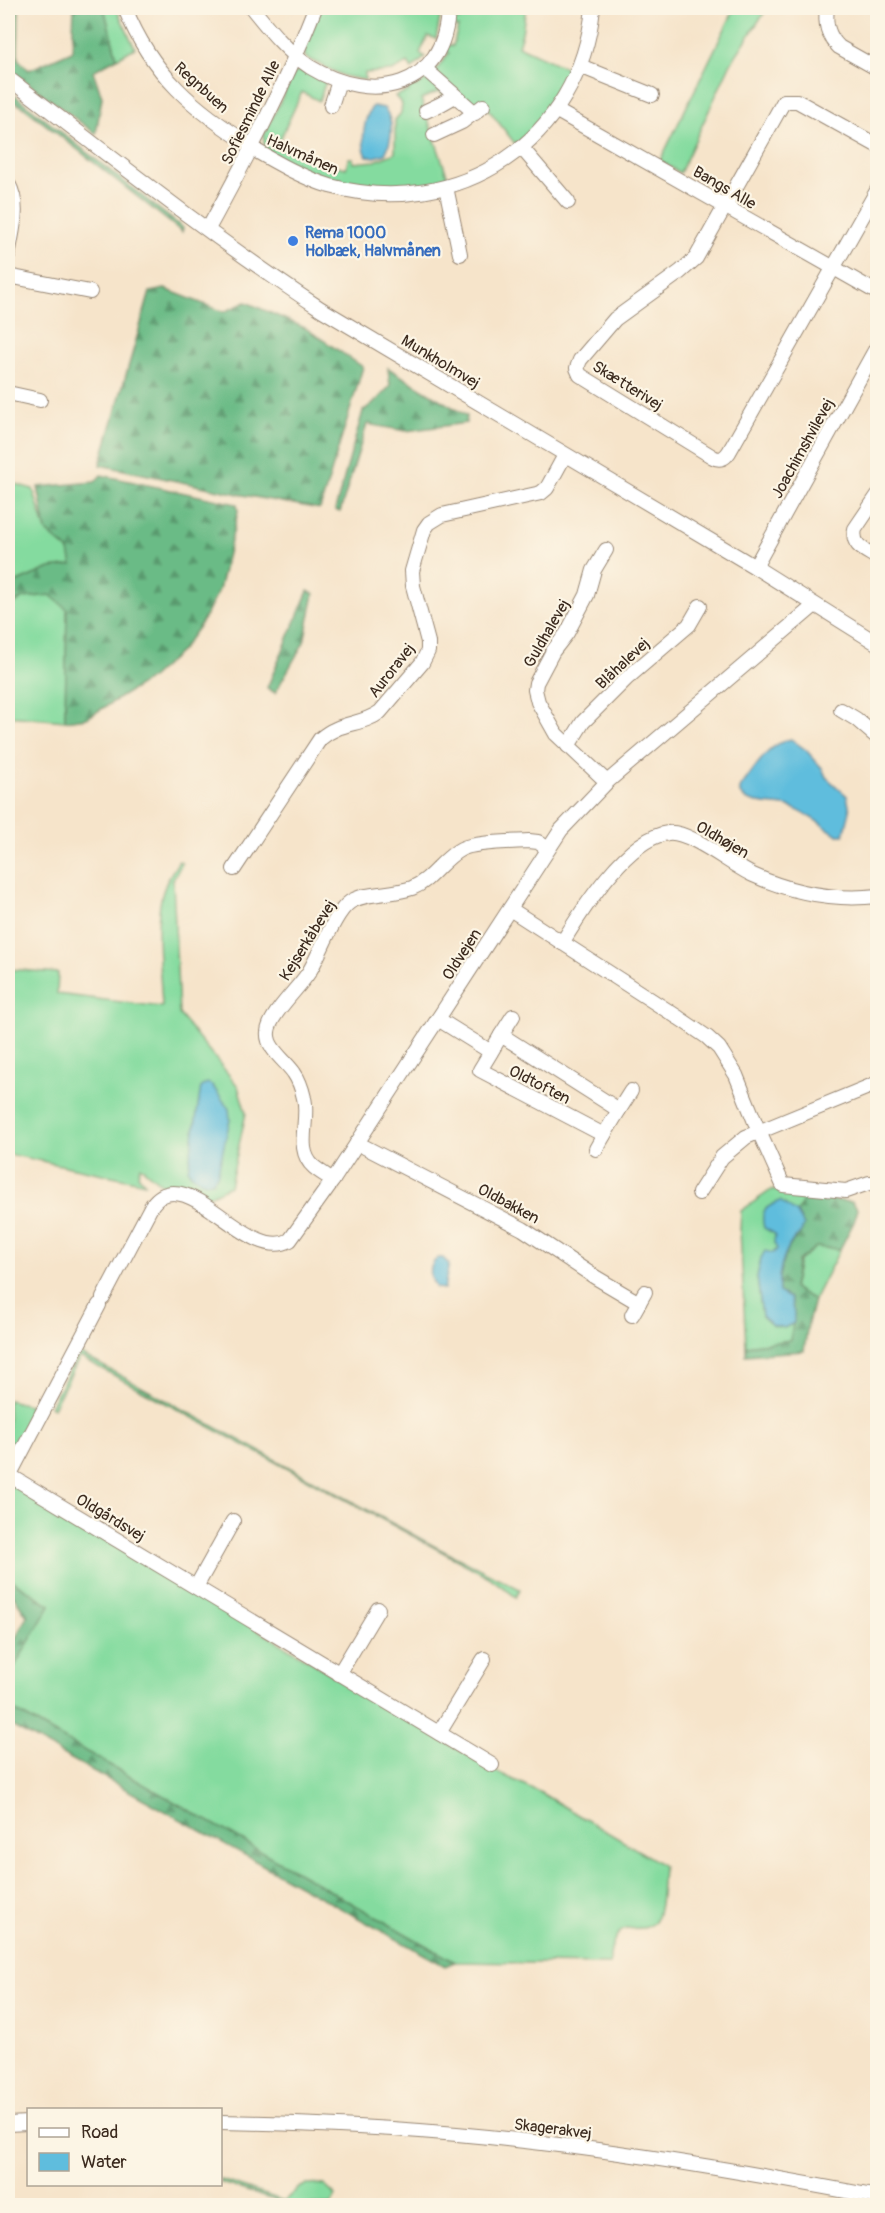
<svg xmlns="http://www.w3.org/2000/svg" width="885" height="2213" viewBox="0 0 885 2213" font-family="Pangolin,sans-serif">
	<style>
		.grass { fill: #84db9f; stroke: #60825e; stroke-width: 1.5 }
		.forest { fill: url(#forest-firs); stroke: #537252; stroke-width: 1.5 }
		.water { fill: #5fbddd; stroke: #4d747e; stroke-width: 1.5 }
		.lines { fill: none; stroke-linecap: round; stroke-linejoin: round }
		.minor-casing { stroke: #988774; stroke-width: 16 }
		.minor { stroke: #fff; stroke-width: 14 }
		.shop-dot { fill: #3f7fe0; stroke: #fcf5e5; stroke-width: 2 }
		.labels { text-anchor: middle; stroke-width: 4.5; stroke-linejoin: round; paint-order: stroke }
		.street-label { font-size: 16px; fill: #3b2a1e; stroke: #fcf5e5 }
		.shop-label { font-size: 16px; font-weight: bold; fill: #366cbe; stroke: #fcf5e5; text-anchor: start }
	</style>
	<defs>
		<pattern id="forest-firs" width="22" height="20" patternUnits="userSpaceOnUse" patternTransform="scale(1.5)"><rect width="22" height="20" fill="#6bbb86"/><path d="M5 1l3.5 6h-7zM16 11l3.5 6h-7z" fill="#59986d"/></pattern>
	</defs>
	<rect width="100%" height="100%" fill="#fcf5e5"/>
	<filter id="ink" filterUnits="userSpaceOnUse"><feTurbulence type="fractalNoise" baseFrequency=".0167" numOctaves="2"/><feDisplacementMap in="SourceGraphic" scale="12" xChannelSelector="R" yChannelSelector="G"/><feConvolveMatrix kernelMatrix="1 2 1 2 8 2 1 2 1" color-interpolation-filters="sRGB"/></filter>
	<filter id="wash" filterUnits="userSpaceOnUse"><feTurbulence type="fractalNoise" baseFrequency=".008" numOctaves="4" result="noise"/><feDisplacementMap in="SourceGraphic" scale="24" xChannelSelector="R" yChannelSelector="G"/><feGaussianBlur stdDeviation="1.35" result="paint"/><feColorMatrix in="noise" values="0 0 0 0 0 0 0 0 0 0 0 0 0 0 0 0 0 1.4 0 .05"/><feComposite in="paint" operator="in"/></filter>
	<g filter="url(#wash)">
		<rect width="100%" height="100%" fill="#f6e4ca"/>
		<!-- grass -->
		<g class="grass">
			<path d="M104 8H116L135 48 117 58Z"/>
			<path d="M320 8H442L436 39 428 36 420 53 425 57 412 69 408 63 392 71 365 73V80L344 76 306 58 304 52Z"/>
			<path d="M460 8H526L522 33 518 46 573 71 546 117 516 145 488 109 474 106 432 70V65L437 69 449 53 443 50 446 44 453 46 458 27 450 26 451 19 459 20Z"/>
			<path d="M735 8H765L766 10 731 63 680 173 660 161Z"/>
			<path d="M303 68 326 81 319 101 302 92 278 144 312 160 346 168 349 158H353V163L375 161 395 153V120L401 113 402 104 395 96 409 91 406 84 412 81 416 87 426 80 422 74 447 92 444 97 440 91 421 99 449 181C392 194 337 188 286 161 274 154 261 151 264 135L294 73Z"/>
			<path d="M8 482 33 489 46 531 70 551 72 566 50 568 8 586Z"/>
			<path d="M51 595 67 609 65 721 8 716V607L23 598Z"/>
			<path d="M179 861 182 863 173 880 179 1014 238 1086 246 1113 230 1186 203 1199 166 1188 140 1166 138 1175 145 1183 8 1154V969L58 973 57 994 162 1007C161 974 152 916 165 886 168 877 174 869 179 861Z"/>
			<path d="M771 1190 805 1197 797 1213 780 1201 775 1234 778 1250 773 1253 765 1252 761 1259 757 1277 762 1316 772 1325 784 1328 794 1323 791 1340 746 1346 740 1230 741 1211Z"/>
			<path d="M816 1247 840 1249 814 1300 793 1289 799 1261Z"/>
			<path d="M79 1353 436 1547 520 1589 516 1597 489 1577 80 1357 53 1408 50 1406Z"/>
			<path d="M8 1400 38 1407 8 1463Z"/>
			<path d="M12 1486H16L493 1770 541 1793 658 1862 663 1866C662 1878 662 1911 655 1921 642 1938 622 1915 612 1946 610 1953 609 1957 610 1964L455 1962 8 1707V1678L50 1605 8 1578V1488Z"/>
			<path d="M221 2180 284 2201C300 2186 302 2183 324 2185L336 2196 331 2205H290L221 2183Z"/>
		</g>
		<!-- forest -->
		<g class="forest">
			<path d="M8 8H19L18 59 29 70 72 51 74 8H104L117 58 93 71 102 97 96 134 8 68Z"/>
			<path d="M8 90 183 228 182 232 22 106 8 99Z"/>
			<path d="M165 289 224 312 246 302 305 328 363 367 320 509 243 495 100 465 150 292Z"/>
			<path d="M388 368 467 416 466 423 406 431 367 424 340 512 335 510 363 411 378 399 390 386Z"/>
			<path d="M101 475 237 504 238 512 219 590 202 622 181 651 150 679 87 718 65 721 67 609 50 595 23 598 8 607V586L50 568 72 565 69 551 46 531 38 487 95 482Z"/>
			<path d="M308 591 314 594 304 642 275 693 267 688Z"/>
			<path d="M805 1197 852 1202 858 1209 854 1222 840 1249 816 1247 798 1261 793 1288 814 1300 808 1323 804 1351 746 1355V1346L791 1340 794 1313 790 1298 779 1292C777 1275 783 1255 793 1241 798 1233 800 1236 803 1226L797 1213Z"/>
			<path d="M8 1578 50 1605 8 1678V1653L27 1616 8 1587Z"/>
			<path d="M8 1707 455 1962 445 1966 8 1724Z"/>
		</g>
		<!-- water -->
		<g class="water">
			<path d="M373 106 384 108C395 121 392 140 385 154L375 157 367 156C360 144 364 116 373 106Z"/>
			<path d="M791 739 806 750 822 768 826 777 847 796 850 811 844 835H838C823 826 806 812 789 807 773 803 751 807 740 794V788C754 770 768 743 791 739Z"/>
			<path d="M207 1083 212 1085 229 1109 230 1120 217 1176 212 1182C202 1183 193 1178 188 1170L201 1087Z"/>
			<path d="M780 1201 797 1213 804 1225C800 1237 798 1233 793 1240 783 1254 777 1275 779 1292L790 1298 794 1313V1323L784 1328 772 1325 762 1316 757 1277 761 1258 765 1251 773 1253 777 1249 774 1243 775 1234 764 1228C760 1210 764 1208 780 1201Z"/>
			<path d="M438 1258H443L449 1264 444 1289 436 1288C430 1278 427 1266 438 1258Z"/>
		</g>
	</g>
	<g filter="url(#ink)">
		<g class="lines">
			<!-- minor casing -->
			<g class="minor-casing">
				<g id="minor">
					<path d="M125 8C151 74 195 111 254 147"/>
					<path d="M252 8C269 29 287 52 310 67 372 105 446 89 448 8"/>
					<path d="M827 8C825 23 827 35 839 47L878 69"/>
					<path d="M580 66 652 95"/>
					<path d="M424 68 475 113"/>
					<path d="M8 78C111 157 213 238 321 309L755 567 878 644"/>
					<path d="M331 106 339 81"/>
					<path d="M426 111 441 104 455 96"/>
					<path d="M557 111 878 293"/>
					<path d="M434 135 462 122 483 106"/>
					<path d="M878 146 797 101H784L696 258 680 272 615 319 580 360 577 368 580 375 713 457C720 461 725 458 729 452L878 189"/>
					<path d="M521 147 568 202"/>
					<path d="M253 149C277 163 303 178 330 186 459 221 580 140 593 8"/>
					<path d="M8 183C21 207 12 230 8 256"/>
					<path d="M446 187 460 254"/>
					<path d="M208 229C248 156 285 85 315 8"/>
					<path d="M8 276 90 292"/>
					<path d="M8 393 40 400"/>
					<path d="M878 495 855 529C851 546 865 550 878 558"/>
					<path d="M606 550 594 570 587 595 567 633 553 651 536 683 535 690 538 702 556 734 607 782"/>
					<path d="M755 567 878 345"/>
					<path d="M841 710 856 719 878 738"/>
					<path d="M568 746 583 722 626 679 689 625 700 606"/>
					<path d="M234 869 320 739C340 721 361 726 380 712L422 663 428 651V642L413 586 412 571 424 530 429 523 442 515 541 493 547 488 565 455"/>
					<path d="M510 909 679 1018 707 1037 719 1048 736 1075 757 1127 783 1185 846 1191 869 1183H878"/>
					<path d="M562 943C582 910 627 838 668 833 689 830 731 865 753 875 793 893 834 901 878 896"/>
					<path d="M438 1019 491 1052 480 1070 604 1135 619 1110 501 1035 491 1052"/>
					<path d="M501 1035 513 1016"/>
					<path d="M619 1110 631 1091"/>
					<path d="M357 1143 523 1229 595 1277 639 1303"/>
					<path d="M596 1149 604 1135"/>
					<path d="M333 1180C327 1176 320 1172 314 1167 294 1150 310 1120 304 1098 302 1089 299 1080 294 1073 286 1061 266 1048 268 1032 269 1015 299 988 309 972 320 955 334 913 350 902 365 892 393 895 412 888 432 880 442 859 461 849 474 842 513 842 529 841L538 842 548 849"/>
					<path d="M699 1193 722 1157 746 1137 878 1083"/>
					<path d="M103 1298 152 1205C186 1158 249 1265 290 1240L333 1180 561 830 607 782 815 605"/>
					<path d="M632 1315 645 1292"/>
					<path d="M9 1475 492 1765"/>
					<path d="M8 1478 99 1305"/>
					<path d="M196 1587 233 1521"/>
					<path d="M339 1674 378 1609"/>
					<path d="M439 1733 484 1659"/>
					<path d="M220 2122C328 2124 435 2130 542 2143 654 2156 766 2176 878 2197"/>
					<path d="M8 2124 28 2123"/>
				</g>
			</g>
			<!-- minor -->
			<use href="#minor" class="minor"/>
		</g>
	</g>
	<!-- markers -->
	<circle class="shop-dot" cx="293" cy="241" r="6"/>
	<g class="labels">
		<!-- street labels -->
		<g class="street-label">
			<text transform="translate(202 87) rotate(42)" y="6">Regnbuen</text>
			<text transform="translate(250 112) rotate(-64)" y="6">Sofiesminde Alle</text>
			<text transform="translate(303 154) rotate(24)" y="6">Halvmånen</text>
			<text transform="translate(725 187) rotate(30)" y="6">Bangs Alle</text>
			<text transform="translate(441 361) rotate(31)" y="6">Munkholmvej</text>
			<text transform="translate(628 385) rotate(32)" y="6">Skætterivej</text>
			<text transform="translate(802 448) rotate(-61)" y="6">Joachimshvilevej</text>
			<text transform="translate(546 633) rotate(-60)" y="6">Guldhalevej</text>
			<text transform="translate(622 663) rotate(-43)" y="6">Blåhalevej</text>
			<text transform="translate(391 670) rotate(-52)" y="6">Auroravej</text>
			<text transform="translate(723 839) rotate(30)" y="6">Oldhøjen</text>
			<text transform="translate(307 940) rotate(-58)" y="6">Kejserkåbevej</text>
			<text transform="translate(461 954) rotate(-57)" y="6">Oldvejen</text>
			<text transform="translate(540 1084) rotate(27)" y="6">Oldtoften</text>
			<text transform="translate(509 1203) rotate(28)" y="6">Oldbakken</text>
			<text transform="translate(111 1517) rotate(31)" y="6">Oldgårdsvej</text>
			<text transform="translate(553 2128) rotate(7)" y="6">Skagerakvej</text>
		</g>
		<!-- shop labels -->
		<g class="shop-label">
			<text x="305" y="238">Rema 1000<tspan x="305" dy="18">Holbæk, Halvmånen</tspan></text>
		</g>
	</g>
	<!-- margin -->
	<rect width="885" height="2213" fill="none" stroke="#fcf5e5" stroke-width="30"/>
	<!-- legend -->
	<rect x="27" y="2108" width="195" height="78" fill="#fcf5e5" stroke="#afa495" stroke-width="1.5"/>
	<rect x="39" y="2128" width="30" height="9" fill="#ffffff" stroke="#afa495" stroke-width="1.5"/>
	<text x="81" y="2138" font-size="18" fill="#3b2a1e">Road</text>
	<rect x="39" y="2153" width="30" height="18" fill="#5fbddd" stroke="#afa495" stroke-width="1.5"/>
	<text x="81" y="2168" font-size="18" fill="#3b2a1e">Water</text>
</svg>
